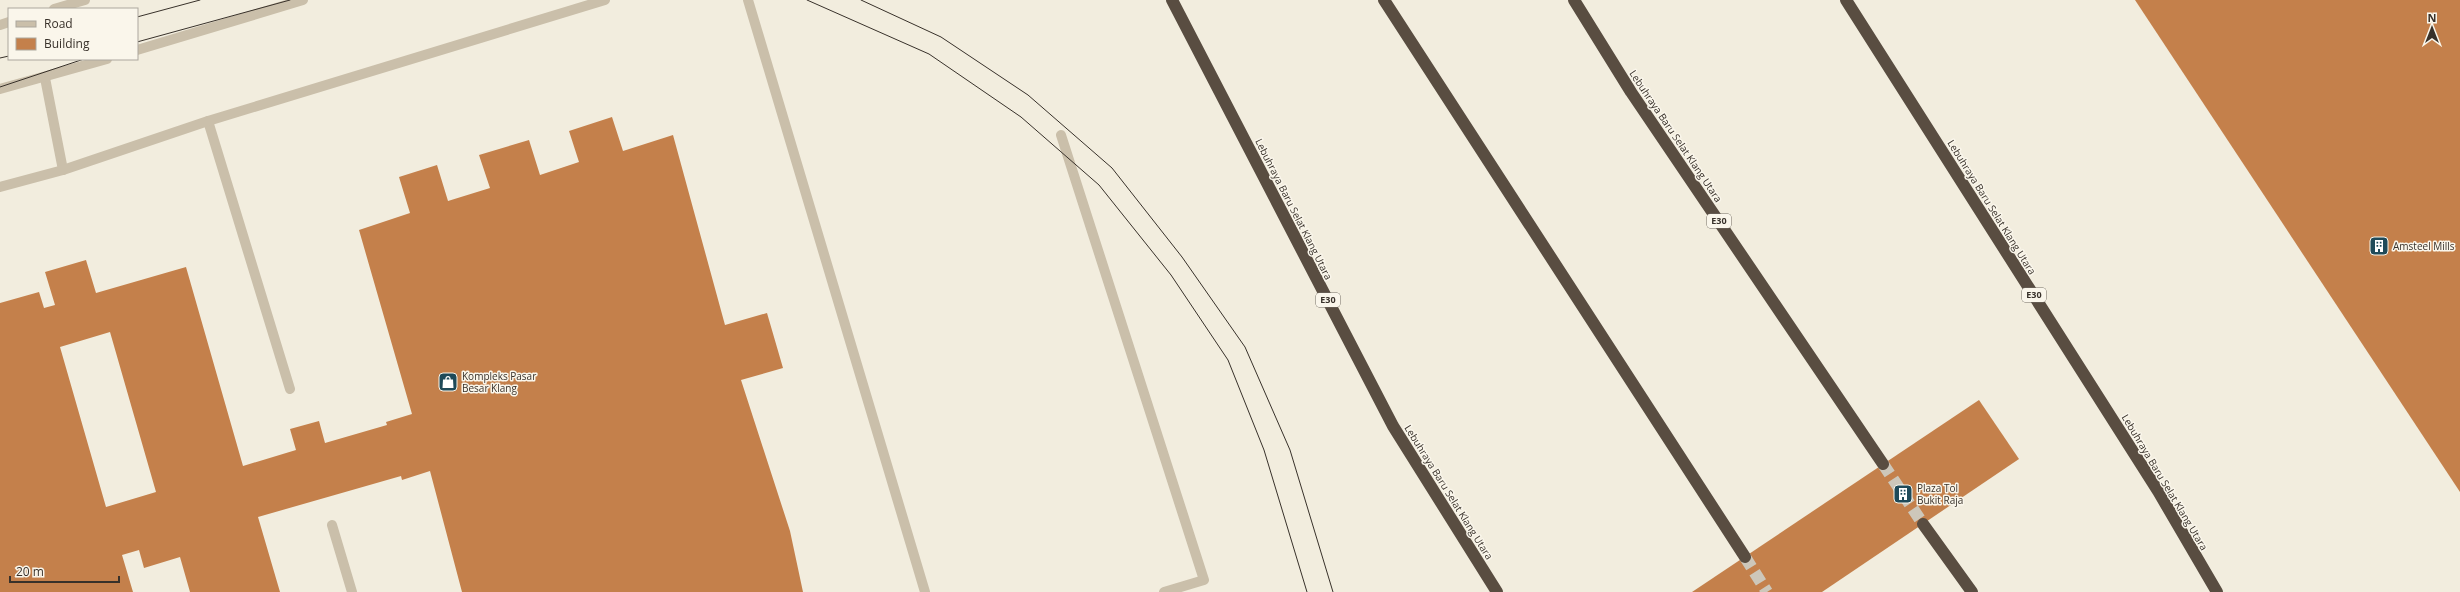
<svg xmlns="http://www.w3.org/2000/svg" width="2460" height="592" viewBox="0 0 2460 592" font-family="'Open Sans',sans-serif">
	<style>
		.building { fill: #c4804b; fill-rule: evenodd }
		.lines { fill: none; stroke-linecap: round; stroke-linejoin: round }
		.highway-tunnel { stroke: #cdc7ba; stroke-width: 12; stroke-dasharray: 12 6; stroke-linecap: butt }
		.minor { stroke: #cabfaa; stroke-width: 10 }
		.highway { stroke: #594d41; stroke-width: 12 }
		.tram { stroke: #38312a; stroke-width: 1 }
		.labels { text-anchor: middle; stroke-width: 3; stroke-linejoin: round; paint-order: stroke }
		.shield { fill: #faf6eb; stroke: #726c64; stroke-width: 1 }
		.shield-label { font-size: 9px; font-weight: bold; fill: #38312a }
		.street-label { font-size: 10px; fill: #38312a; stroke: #faf6eb }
		.poi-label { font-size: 10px; fill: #38312a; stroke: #faf6eb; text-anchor: start }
	</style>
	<rect width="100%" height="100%" fill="#f2edde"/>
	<!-- building -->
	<g class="building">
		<path d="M2135 0H2460V492Z"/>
		<path d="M612 117 623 151 673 135 725 325 767 313 783 368 741 380 790 531 803 592H462L430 471 402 480 401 476 258 517 280 592H190L180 557 144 568 139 550 122 555 133 592H0V303L39 292 44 308 55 305 45 272 86 260 96 293 186 267 243 466 296 450 290 429 319 421 325 443 387 425 386 422 412 414 359 230 410 213 399 177 437 165 448 201 490 188 479 155 529 140 540 175 579 162 569 131ZM110 332 156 492 106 507 60 347Z"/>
		<path d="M1979 400 2019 459 1822 592H1692Z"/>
	</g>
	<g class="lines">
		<!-- highway-tunnel -->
		<g class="highway-tunnel">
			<path d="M1883 464 1923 524"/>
			<path d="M1745 557 1767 592"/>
		</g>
		<!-- minor -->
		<g class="minor">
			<path d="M748 0 925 592"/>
			<path d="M54 9 85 0"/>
			<path d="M0 25 9 22"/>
			<path d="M137 50 303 0"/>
			<path d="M45 78 63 170"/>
			<path d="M0 89 107 59"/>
			<path d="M208 121 290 389"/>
			<path d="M1061 135 1204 580 1164 592"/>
			<path d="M0 187 63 170 208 121 605 0"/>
			<path d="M332 525 352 592"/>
		</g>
		<!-- highway -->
		<g class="highway">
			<path d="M1172 0 1393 426 1497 592"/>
			<path d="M1384 0 1745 557"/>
			<path d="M1574 0 1631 92 1883 464"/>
			<path d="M1846 0 2158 491 2217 592"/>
			<path d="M1923 524 1972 592"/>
		</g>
		<!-- tram -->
		<g class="tram">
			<path d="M807 0 929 54 1021 117 1099 185 1171 275 1228 360 1264 450 1307 592"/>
			<path d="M861 0 941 37 1028 95 1112 168 1182 257 1245 347 1290 450 1333 592"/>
			<path d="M137 17 200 0"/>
			<path d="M137 42 290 0"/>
			<path d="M0 58 9 56"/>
			<path d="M0 87 84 59"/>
		</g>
	</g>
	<!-- icons -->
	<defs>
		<g id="building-square" transform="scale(1)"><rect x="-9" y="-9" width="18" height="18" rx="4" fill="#1f4a59" stroke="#faf6eb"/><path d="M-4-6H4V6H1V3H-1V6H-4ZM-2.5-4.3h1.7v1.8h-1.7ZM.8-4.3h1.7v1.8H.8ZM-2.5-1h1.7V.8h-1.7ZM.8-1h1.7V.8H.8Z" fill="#fff"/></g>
		<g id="shop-square" transform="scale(1)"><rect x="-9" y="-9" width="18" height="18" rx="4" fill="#1f4a59" stroke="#faf6eb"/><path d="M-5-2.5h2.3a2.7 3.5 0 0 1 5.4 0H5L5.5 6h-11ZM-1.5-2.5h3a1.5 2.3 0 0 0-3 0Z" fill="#fff"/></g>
	</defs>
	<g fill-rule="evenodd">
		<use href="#building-square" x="2379" y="246"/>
		<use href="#shop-square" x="448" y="382"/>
		<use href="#building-square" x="1903" y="494"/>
	</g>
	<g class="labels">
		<!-- shield labels -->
		<g class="shield">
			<rect x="1707" y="214" width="24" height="14" rx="3"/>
			<rect x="2022" y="288" width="24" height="14" rx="3"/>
			<rect x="1316" y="293" width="24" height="14" rx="3"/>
		</g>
		<g class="shield-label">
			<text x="1719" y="224">E30</text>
			<text x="2034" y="298">E30</text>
			<text x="1328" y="303">E30</text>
		</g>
		<!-- street labels -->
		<g class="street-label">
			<text transform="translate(1676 136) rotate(56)" y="4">Lebuhraya Baru Selat Klang Utara</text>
			<text transform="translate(1992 207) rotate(58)" y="4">Lebuhraya Baru Selat Klang Utara</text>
			<text transform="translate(1294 209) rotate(63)" y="4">Lebuhraya Baru Selat Klang Utara</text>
			<text transform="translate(2165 482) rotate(59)" y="4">Lebuhraya Baru Selat Klang Utara</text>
			<text transform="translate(1449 492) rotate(58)" y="4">Lebuhraya Baru Selat Klang Utara</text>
		</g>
		<!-- poi labels -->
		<g class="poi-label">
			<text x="2393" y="250">Amsteel Mills</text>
			<text x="462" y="380">Kompleks Pasar<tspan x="462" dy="12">Besar Klang</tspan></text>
			<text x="1917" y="492">Plaza Tol<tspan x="1917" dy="12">Bukit Raja</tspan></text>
		</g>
	</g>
	<!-- legend -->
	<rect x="8" y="8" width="130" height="52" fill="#faf6eb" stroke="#aca79e"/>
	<rect x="16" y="21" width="20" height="6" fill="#cabfaa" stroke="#aca79e"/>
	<text x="44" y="28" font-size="12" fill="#38312a">Road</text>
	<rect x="16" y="38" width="20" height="12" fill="#c4804b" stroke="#aca79e"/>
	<text x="44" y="48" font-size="12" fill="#38312a">Building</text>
	<!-- north arrow -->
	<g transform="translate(2432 28)" stroke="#faf6eb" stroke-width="3" paint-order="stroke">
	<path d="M0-3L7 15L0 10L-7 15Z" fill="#38312a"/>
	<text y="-6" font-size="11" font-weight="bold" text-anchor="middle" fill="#38312a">N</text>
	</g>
	<!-- scale -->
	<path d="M10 576v6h109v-6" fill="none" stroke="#38312a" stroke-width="2"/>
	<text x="16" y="576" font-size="12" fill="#38312a" stroke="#faf6eb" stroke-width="3" paint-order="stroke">20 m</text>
</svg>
